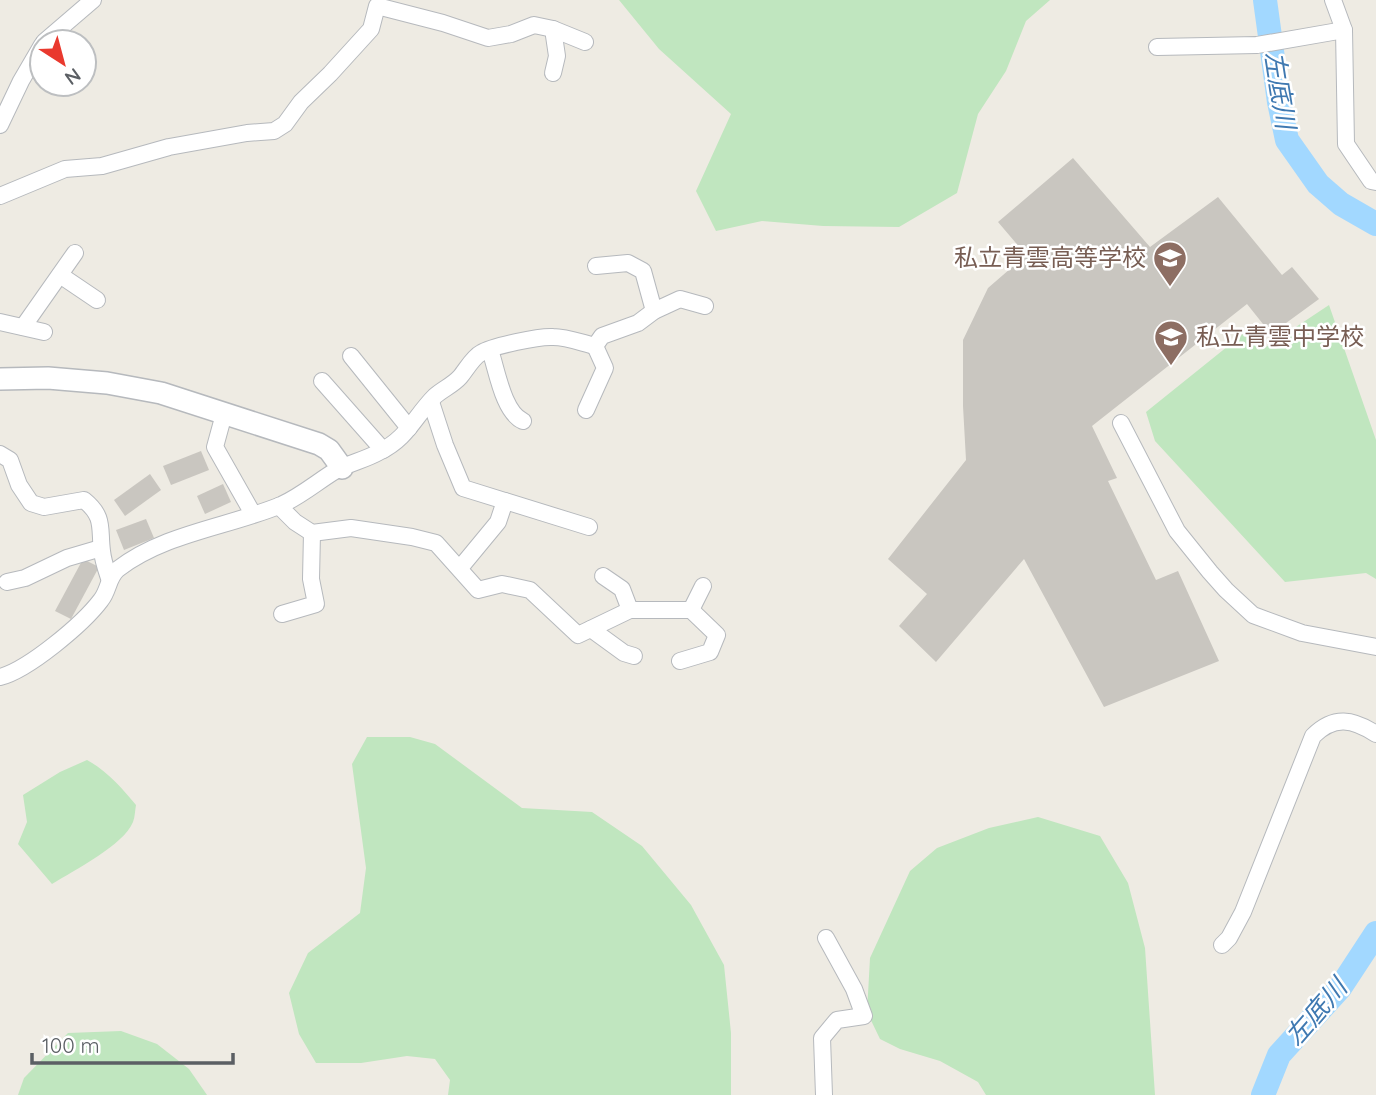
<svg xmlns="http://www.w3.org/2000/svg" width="1376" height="1095" viewBox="0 0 1376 1095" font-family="Quicksand,'Noto Sans JP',sans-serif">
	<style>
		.green { fill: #c0e6bf }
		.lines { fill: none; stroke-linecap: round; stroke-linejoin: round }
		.river { stroke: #a2d8ff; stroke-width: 24 }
		.building { fill: #c9c6c0 }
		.minor-casing { stroke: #b6b9bd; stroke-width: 18 }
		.tertiary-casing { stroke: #b6b9bd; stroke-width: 24 }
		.minor { stroke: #fff; stroke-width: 16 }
		.tertiary { stroke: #fff; stroke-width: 21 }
		.labels { text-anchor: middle; stroke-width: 5; stroke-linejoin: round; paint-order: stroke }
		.education-label { font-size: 24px; fill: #785e54; stroke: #fff; text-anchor: end }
		.water-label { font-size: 26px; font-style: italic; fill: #3f79b1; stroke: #fff }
	</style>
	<rect width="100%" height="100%" fill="#eeebe3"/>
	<!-- green -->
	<g class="green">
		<path d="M619 0H1050L1026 21 1006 71 978 114 957 193 899 227 823 226 762 221 716 231 696 191 731 114 659 49Z"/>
		<path d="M1329 305 1376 440V579L1366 573 1285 582 1155 441 1146 412 1248 330 1266 347Z"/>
		<path d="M367 737H410L435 744 522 808 592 812 642 846 691 905 724 965 731 1033V1095H448L450 1080 435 1059 407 1056 361 1063H316L299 1034 289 993 308 953 360 913 366 868 352 764Z"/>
		<path d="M87 760C107 771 121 787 136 805 135 810 135 817 133 822 124 845 73 871 52 884L18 844 27 822 23 795 60 772Z"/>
		<path d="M1038 817 1100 836 1128 883 1145 948 1155 1095H986L978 1082 940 1061 900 1049 880 1039 867 1012 870 958 910 871 937 848 989 828Z"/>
		<path d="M121 1031 157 1044 189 1069 207 1095H18L24 1078 68 1033Z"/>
	</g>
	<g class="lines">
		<!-- river -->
		<g class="river">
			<path d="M1265 0 1279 102 1287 140 1318 184 1341 204 1376 224"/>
			<path d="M1263 1095 1279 1055 1340 988 1376 933"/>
		</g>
	</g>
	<!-- building -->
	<g class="building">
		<path d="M1073 158 1150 247 1218 197 1282 275 1292 267 1319 299 1271 334 1247 304 1092 426 1117 478 1108 481 1156 580 1178 571 1219 661 1104 707 1024 559 936 662 899 626 927 594 888 559 966 460 963 406V340L988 288 1026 255 998 222Z"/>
		<path d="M201 451 209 470 171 485 163 466Z"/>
		<path d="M150 474 161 490 125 516 114 500Z"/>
		<path d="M223 484 231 502 205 514 197 496Z"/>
		<path d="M146 519 154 538 124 550 116 530Z"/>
		<path d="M83 559 99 567 71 619 55 611Z"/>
	</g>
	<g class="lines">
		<!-- minor casing -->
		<g class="minor-casing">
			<g id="minor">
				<path d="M1333 0 1344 30 1346 144 1371 181 1376 182"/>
				<path d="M44 42 93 0"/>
				<path d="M1157 47 1257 45 1344 30"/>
				<path d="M553 73 557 56 553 29"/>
				<path d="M0 125 21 81 42 45"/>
				<path d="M0 196 65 169 102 166 169 147 247 133 274 131 285 124 301 102 330 74 371 29 377 6 443 23 488 38 511 34 534 25 553 29 585 42"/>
				<path d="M596 266 628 263 643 271 654 311"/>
				<path d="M60 275 97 300"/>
				<path d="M0 322 44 332"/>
				<path d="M23 327 75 253"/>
				<path d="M490 350C497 370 503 412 523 421"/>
				<path d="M351 356 409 428"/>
				<path d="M322 381 383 450"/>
				<path d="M431 402 445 445 463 488 589 527"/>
				<path d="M586 410 605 368 595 346"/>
				<path d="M224 414 215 447 253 514"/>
				<path d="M1121 423 1177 531 1210 572 1226 590 1253 615 1302 633 1376 647"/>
				<path d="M0 454 10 460 19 485 31 503 44 507 84 500C105 517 99 528 102 551 103 561 106 569 109 578"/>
				<path d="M279 506 295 522 312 533 351 528 412 537 436 543 478 590 502 584 530 590 578 635 630 610H691L717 635 710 652 680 661"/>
				<path d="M460 568 498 522 505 501"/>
				<path d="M603 576 622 589 630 610"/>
				<path d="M7 582 25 578 67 558 101 548"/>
				<path d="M691 610 703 586"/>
				<path d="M282 614 316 604 311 579 312 533"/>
				<path d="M591 629 624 653 634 656"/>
				<path d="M0 677C28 670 83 624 101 600 109 590 108 577 118 569 165 533 228 527 281 505 301 496 317 482 335 471 349 463 365 460 379 452 408 438 414 417 435 396 443 389 453 385 460 377 466 370 473 357 481 353 492 346 540 336 553 337 567 337 582 343 595 346L602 336 638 323 654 311 680 299 705 306"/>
				<path d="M1222 945 1229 938 1243 912 1313 736C1334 715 1353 719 1376 734"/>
				<path d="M824 1095 822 1038 837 1020 864 1016 854 989 826 938"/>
			</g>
		</g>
		<!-- tertiary casing -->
		<g class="tertiary-casing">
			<path id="tertiary" d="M0 379 48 378 107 383 161 393 319 444 329 450 342 468"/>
		</g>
		<!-- minor -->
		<use href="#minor" class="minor"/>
		<!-- tertiary -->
		<use href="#tertiary" class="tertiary"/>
	</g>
	<!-- icons -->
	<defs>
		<g id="school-pin" transform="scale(1.75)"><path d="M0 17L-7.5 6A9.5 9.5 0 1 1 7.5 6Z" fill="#8d6e63" stroke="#fff"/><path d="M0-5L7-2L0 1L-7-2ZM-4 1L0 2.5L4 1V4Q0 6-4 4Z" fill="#fff"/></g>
	</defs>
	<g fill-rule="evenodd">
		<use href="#school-pin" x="1170" y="258"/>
		<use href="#school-pin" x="1171" y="337"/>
	</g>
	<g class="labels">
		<!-- education labels -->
		<g class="education-label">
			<text x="1146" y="266">私立青雲高等学校</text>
			<text x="1196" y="345" text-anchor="start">私立青雲中学校</text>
		</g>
		<!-- water labels -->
		<g class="water-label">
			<text transform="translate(1280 90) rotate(81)" y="9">左底川</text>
			<text transform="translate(1316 1012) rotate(-49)" y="9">左底川</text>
		</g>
	</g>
	<!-- north arrow -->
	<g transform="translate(63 63) rotate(144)"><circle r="33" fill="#ffffff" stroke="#bdbfc1" stroke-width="2"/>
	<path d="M0-5L12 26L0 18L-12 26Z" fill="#e9392e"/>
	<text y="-10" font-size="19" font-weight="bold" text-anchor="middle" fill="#5b5f64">N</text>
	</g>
	<!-- scale -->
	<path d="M32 1053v10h201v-10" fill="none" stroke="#5b5f64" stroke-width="3.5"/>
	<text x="42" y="1053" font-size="21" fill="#5b5f64" stroke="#ffffff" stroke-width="5" paint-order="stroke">100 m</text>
</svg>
